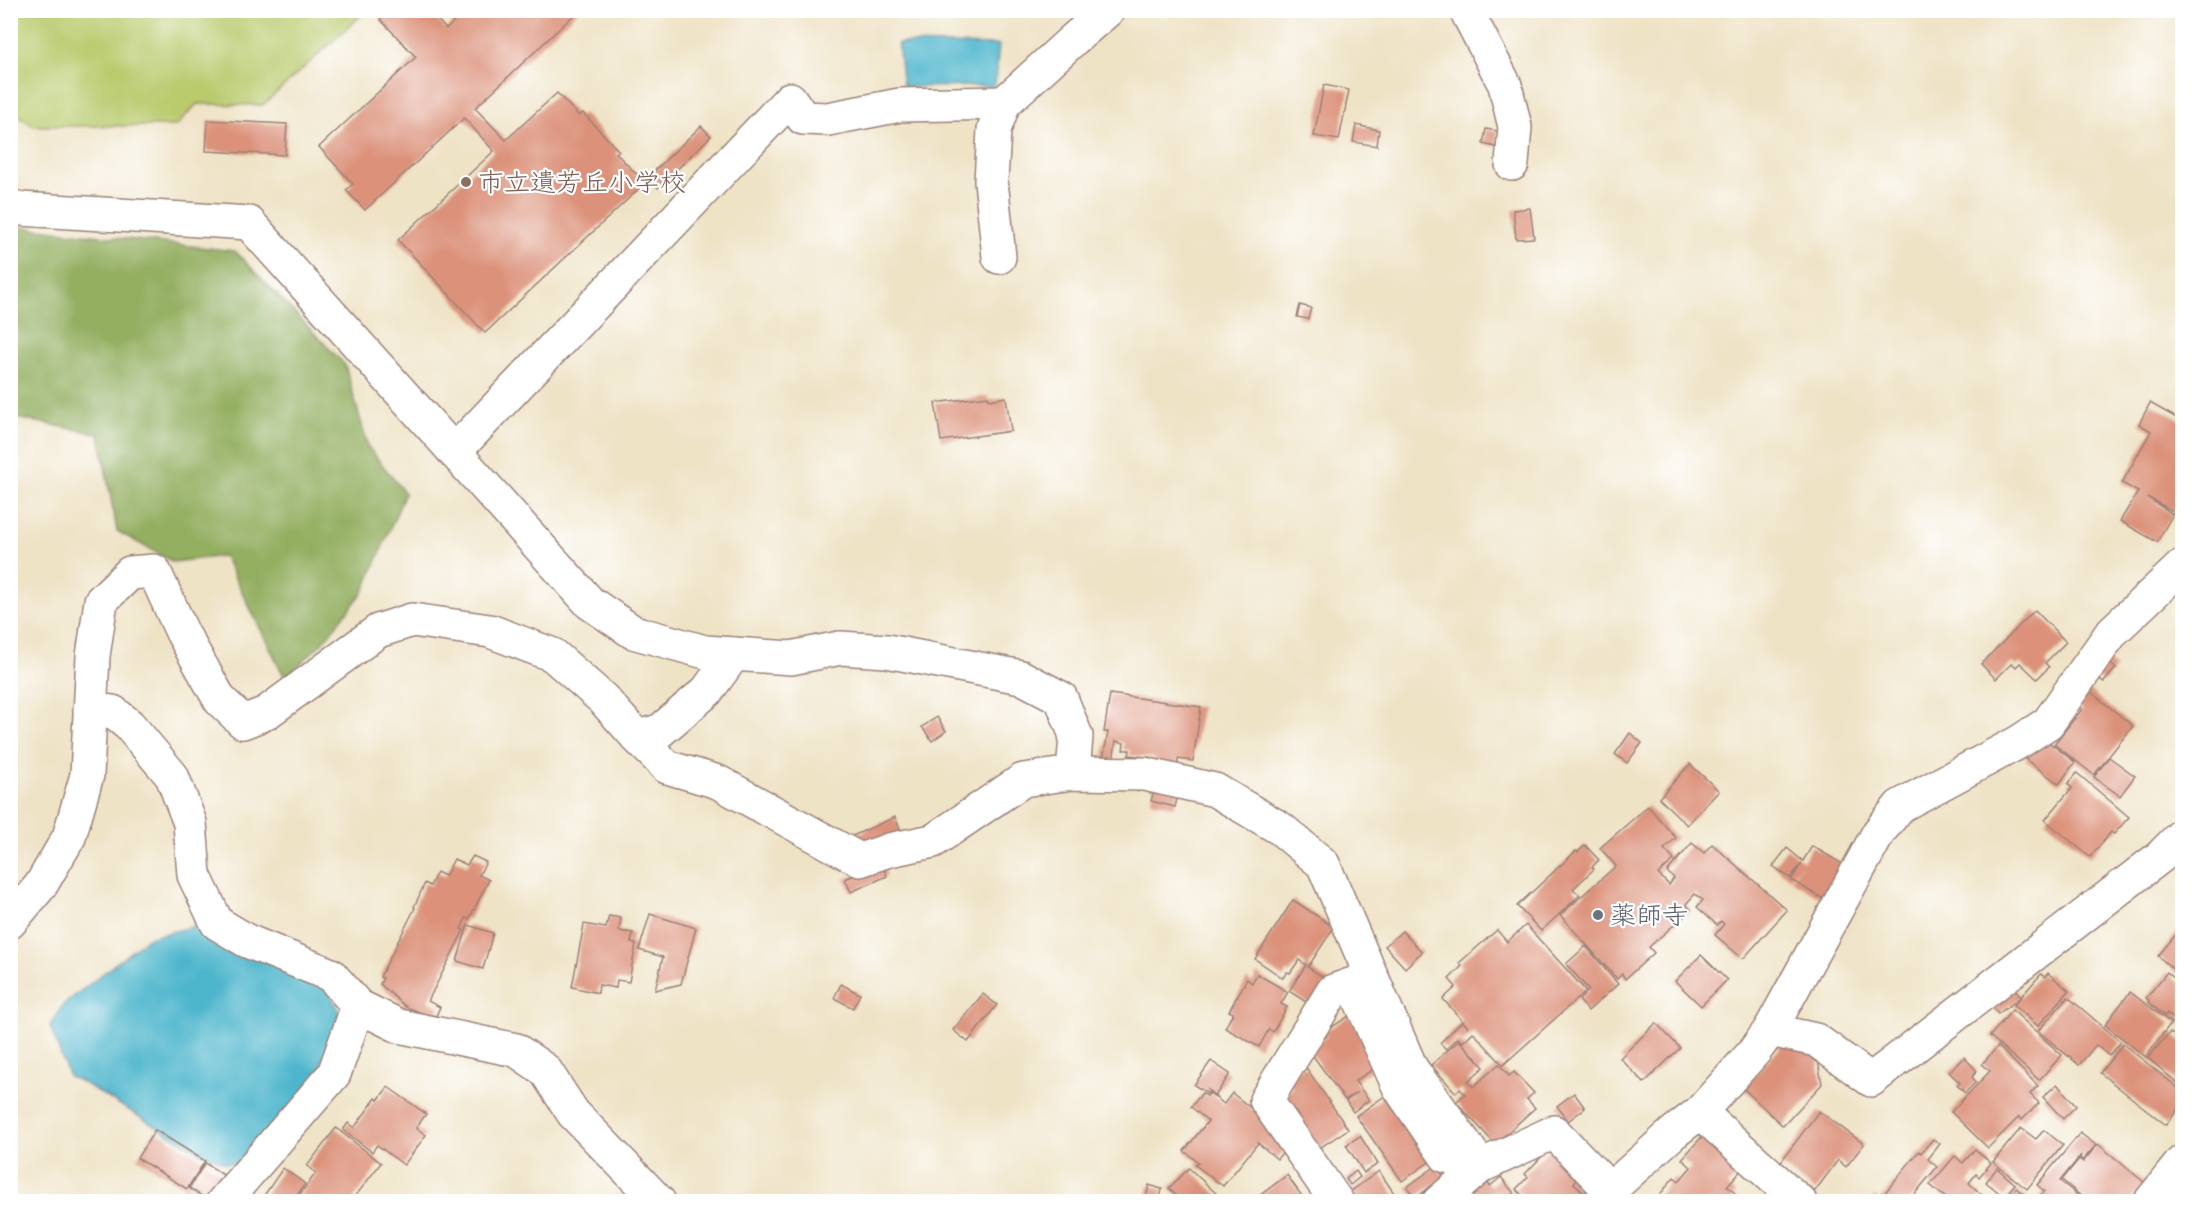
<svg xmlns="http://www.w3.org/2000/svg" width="2193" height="1212" viewBox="0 0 2193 1212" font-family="Itim,'Klee One',sans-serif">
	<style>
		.green { fill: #bacb6e; stroke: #82754c; stroke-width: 1.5 }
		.forest { fill: #93af61; stroke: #6e6746; stroke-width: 1.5 }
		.water { fill: #4db6cc; stroke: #4c6a7c; stroke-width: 1.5 }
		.building { fill: #dc927a }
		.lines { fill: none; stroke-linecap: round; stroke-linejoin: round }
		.street-casing { stroke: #9c8178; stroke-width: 36 }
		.secondary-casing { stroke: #9c8178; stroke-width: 36 }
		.street { stroke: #fff; stroke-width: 33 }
		.secondary { stroke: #fff; stroke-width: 33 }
		.education-dot { fill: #8d6e63; stroke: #fff; stroke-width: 2 }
		.worship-dot { fill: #6b7280; stroke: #fff; stroke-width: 2 }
		.labels { text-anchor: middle; stroke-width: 4.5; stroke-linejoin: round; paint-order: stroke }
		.education-label { font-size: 26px; fill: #785e54; stroke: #fff; text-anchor: start }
		.worship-label { font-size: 26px; fill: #5b616d; stroke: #fff; text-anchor: start }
	</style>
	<rect width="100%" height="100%" fill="#fff"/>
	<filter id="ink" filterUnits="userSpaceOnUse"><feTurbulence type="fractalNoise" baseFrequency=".0167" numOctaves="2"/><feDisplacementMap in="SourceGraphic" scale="12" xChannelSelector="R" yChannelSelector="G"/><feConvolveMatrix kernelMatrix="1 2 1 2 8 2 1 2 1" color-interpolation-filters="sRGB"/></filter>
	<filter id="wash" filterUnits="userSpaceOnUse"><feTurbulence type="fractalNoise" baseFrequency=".008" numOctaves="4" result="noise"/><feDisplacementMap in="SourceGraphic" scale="24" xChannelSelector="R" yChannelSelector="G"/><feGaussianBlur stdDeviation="1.35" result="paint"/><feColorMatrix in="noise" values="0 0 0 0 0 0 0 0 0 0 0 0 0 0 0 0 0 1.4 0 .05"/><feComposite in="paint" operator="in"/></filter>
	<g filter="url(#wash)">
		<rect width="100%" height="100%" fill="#efe3c6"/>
		<!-- green -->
		<path class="green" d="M11 10H366V11L263 105 197 104 176 126H35L11 112Z"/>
		<!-- forest -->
		<path class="forest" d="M11 226 235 251 345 365 368 447 405 493 364 591 321 644 285 678 224 556 173 562 117 531 99 434 11 417Z"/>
		<!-- water -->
		<g class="water">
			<path d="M898 43 999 45 995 86 903 87Z"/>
			<path d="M205 923 327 988 340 1012 314 1084 245 1163H226L199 1152 80 1081 69 1077 50 1026 63 1005 148 938Z"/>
		</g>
		<g id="blocks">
			<!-- building -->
			<g class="building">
				<path d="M390 10H428L446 29 466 10H579L475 108 506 140 557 93 579 116 583 113 619 151 616 153 645 183 485 333 398 240 494 151 464 118 365 210 346 190 353 184 319 147 416 57 380 19Z"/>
				<path d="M1324 85 1349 90 1339 140 1314 136Z"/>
				<path d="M208 120 287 124 285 155 206 151Z"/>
				<path d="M1356 125 1379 130 1377 146 1353 142Z"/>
				<path d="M701 126 711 136 658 188 648 177Z"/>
				<path d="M1486 129 1498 131 1496 147 1483 144Z"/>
				<path d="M1530 208 1534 238 1516 239 1513 210Z"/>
				<path d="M1300 305 1311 308 1308 319 1297 317Z"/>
				<path d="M988 396 989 400 1006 397 1011 431 941 441 935 403Z"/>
				<path d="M2150 403 2182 421V494L2173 511 2147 497 2173 514 2157 542 2120 521 2138 492 2122 483 2151 431 2139 424Z"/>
				<path d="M2035 610 2066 642 2045 663 2049 667 2037 679 2020 663 2016 667 2012 663 1996 679 1981 664Z"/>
				<path d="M2104 659 2116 668 2104 682 2092 674Z"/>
				<path d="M2087 689 2133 726 2094 775 2054 744 2082 709 2076 704Z"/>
				<path d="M1110 694 1201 707 1193 761 1178 759V765L1154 762V758L1129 755 1130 750H1123L1124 743 1116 741 1113 761 1103 759 1108 732H1104Z"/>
				<path d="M937 717 946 731 932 741 922 727Z"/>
				<path d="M1630 733 1642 743 1627 763 1615 754Z"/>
				<path d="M2042 737 2075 762 2059 784 2025 759Z"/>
				<path d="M2109 757 2135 776 2120 796 2094 777Z"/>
				<path d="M1690 764 1719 791 1687 825 1659 798Z"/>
				<path d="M2077 773 2129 817 2114 834 2111 832 2090 857 2045 820 2072 788 2068 784Z"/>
				<path d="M1155 785 1179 791 1175 807 1151 801Z"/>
				<path d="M1648 806 1676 838 1664 849 1674 860 1658 874 1669 885 1674 878 1667 872 1692 843 1704 853 1712 844 1787 910 1743 959 1715 935 1724 924 1721 921 1717 925 1697 907 1703 900 1695 894 1686 904 1691 910 1649 947 1654 953 1625 979 1622 974 1617 979 1560 915 1616 866 1600 848Z"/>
				<path d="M895 817 904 839 857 859 848 838Z"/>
				<path d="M1585 845 1599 860 1592 867 1594 869 1573 889 1580 895 1541 931 1517 906 1576 851 1578 852Z"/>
				<path d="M1812 846 1846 866 1825 900 1791 880 1802 863 1790 878 1773 866 1787 848 1803 861Z"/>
				<path d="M473 856 486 862 479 875 489 880 469 919 466 918 461 929 464 930 428 1001 440 1007 435 1018 406 1007 380 984 383 978 380 977 415 908 414 907 425 883 430 886 437 872 445 876 454 859 467 865Z"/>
				<path d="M882 863 887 876 851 892 845 879Z"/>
				<path d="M1293 900 1334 927 1308 967 1329 981 1312 1006 1289 991 1306 965 1299 960 1290 973 1287 972 1283 978 1255 959Z"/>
				<path d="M650 914 696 928 681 984 655 990 663 957 639 950Z"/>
				<path d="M609 916 621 918 619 931 633 933 631 943 636 944 629 982 617 980 616 988 599 985 598 993 572 987 584 924 606 928Z"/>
				<path d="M468 925 493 933 483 969 457 961Z"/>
				<path d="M1526 925 1586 991 1503 1065 1473 1032 1463 1042 1458 1038 1446 1049 1440 1043 1462 1021 1468 1027 1443 999 1456 987 1449 979 1462 966 1459 963 1497 930 1507 942Z"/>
				<path d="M2182 927V977L2158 956Z"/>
				<path d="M1402 931 1422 952 1405 968 1385 946Z"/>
				<path d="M1586 946 1618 984 1588 1011 1579 1000 1589 990 1566 964Z"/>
				<path d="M1701 955 1727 980 1701 1006 1675 981Z"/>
				<path d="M2167 972 2182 985V1026L2167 1013 2165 1016 2148 1002 2149 1000 2146 998Z"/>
				<path d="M2048 973 2069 991 2038 1026 2014 1005 2041 974 2045 977Z"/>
				<path d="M1257 974 1288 992 1281 1004 1287 1007 1273 1032 1269 1029 1259 1047 1225 1028 1233 1013 1229 1011 1247 979 1252 983Z"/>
				<path d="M2008 980 2021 997 1998 1014 1985 998Z"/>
				<path d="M841 984 860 994 853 1008 834 998Z"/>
				<path d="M2130 992 2171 1023 2146 1057 2105 1025Z"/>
				<path d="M983 994 997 1005 968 1042 953 1030Z"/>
				<path d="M2068 997 2121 1042 2109 1056 2096 1045 2079 1065 2038 1031Z"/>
				<path d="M2012 1010 2062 1055 2039 1080 1990 1036Z"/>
				<path d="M1349 1016 1381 1064 1355 1081 1369 1100 1353 1112 1346 1101 1358 1092 1345 1100 1308 1049 1327 1036 1324 1032Z"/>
				<path d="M1656 1023 1680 1048 1644 1083 1620 1058Z"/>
				<path d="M2170 1032 2182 1042V1087L2148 1058Z"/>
				<path d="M1788 1038 1816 1048 1822 1084 1783 1126 1743 1088Z"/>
				<path d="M1459 1040 1484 1067 1468 1081 1473 1087 1499 1064 1509 1076 1514 1072 1534 1093 1527 1099 1535 1108 1495 1144 1456 1102 1465 1094 1460 1089 1456 1093 1431 1065Z"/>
				<path d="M2123 1044 2182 1091V1104L2166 1125 2100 1073Z"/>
				<path d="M1998 1046 2038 1086 2030 1094 2039 1103 2022 1120 2019 1117 1988 1148 1951 1112 1990 1071 1982 1064Z"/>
				<path d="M1964 1057 1977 1071 1972 1077 1976 1082 1965 1093 1957 1085 1960 1083 1949 1072Z"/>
				<path d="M1211 1061 1230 1074 1215 1096 1207 1089 1209 1092 1208 1094 1194 1085Z"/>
				<path d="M1305 1066 1348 1129 1312 1153 1277 1099 1293 1088 1286 1078Z"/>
				<path d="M2057 1084 2076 1106 2063 1119 2043 1097Z"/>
				<path d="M388 1087 426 1114 416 1128 426 1135 404 1165 377 1145 372 1152 343 1130 348 1123 354 1128 376 1098 378 1100Z"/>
				<path d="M1392 1091 1439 1155 1402 1181 1356 1116Z"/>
				<path d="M1202 1093 1207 1096 1210 1093 1224 1104 1232 1093 1272 1125 1289 1145 1277 1159 1258 1143 1223 1186 1195 1165 1198 1162 1184 1151 1208 1121 1191 1107Z"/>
				<path d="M1574 1093 1585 1108 1568 1121 1557 1106Z"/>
				<path d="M1819 1111 1864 1144 1846 1167 1838 1160 1815 1191 1779 1164Z"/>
				<path d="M336 1128 381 1163 351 1202H309L300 1194 316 1173 307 1166Z"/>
				<path d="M2021 1128 2036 1139 2044 1130 2063 1145 2027 1189 1993 1162Z"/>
				<path d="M155 1130 205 1161 187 1189 137 1158Z"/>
				<path d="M1705 1133 1744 1167 1727 1186 1736 1194 1730 1202H1654L1674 1177 1679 1181 1691 1167 1682 1159Z"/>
				<path d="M2080 1133 2096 1145 2083 1160 2080 1158 2081 1155 2060 1181 2081 1198 2078 1202H2035L2044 1191 2037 1185Z"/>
				<path d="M1360 1136 1378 1164 1364 1173 1346 1145Z"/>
				<path d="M1933 1139 1940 1144 1928 1159 1937 1167 1908 1202H1871L1875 1197 1879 1200 1919 1151 1921 1153Z"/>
				<path d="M2098 1144 2145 1183 2129 1202H2088L2062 1180 2079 1159 2083 1162Z"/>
				<path d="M1975 1149 1991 1163 1979 1177 1976 1174 1969 1183 1982 1195 1976 1202H1945L1947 1199 1930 1185 1955 1156 1963 1163Z"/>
				<path d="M1548 1150 1578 1178 1574 1183 1584 1193 1590 1186 1600 1196 1595 1202H1529L1516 1189 1528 1177 1525 1174Z"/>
				<path d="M205 1163 225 1176 209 1201 189 1188Z"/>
				<path d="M1436 1166 1444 1177 1415 1198 1407 1187Z"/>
				<path d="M283 1168 305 1184 292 1202H276L265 1194Z"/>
				<path d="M1189 1168 1220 1197 1216 1202H1183L1169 1188Z"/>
				<path d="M1997 1168 2015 1184 2004 1197 1986 1182Z"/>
				<path d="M1356 1171 1360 1177 1350 1185 1346 1179Z"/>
				<path d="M1379 1171 1400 1202H1347L1343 1197Z"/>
				<path d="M1287 1175 1306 1202H1251Z"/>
				<path d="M1483 1177 1490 1186 1501 1177 1521 1202H1453Z"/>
				<path d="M1149 1185 1162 1189 1159 1202H1145Z"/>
				<path d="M2016 1188 2033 1202H2004Z"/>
			</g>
		</g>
	</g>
	<g filter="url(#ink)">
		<use href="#blocks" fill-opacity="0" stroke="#9c8178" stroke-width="1.5"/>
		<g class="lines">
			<!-- street casing -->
			<g class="street-casing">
				<g id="street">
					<path d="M1466 10 1505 85 1515 127 1512 164"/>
					<path d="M10 206 21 209 249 223 590 603 633 632 705 652 791 658 840 648 887 651 1021 677 1061 698 1076 736 1073 773"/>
					<path d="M999 257 991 181 994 130 1004 103 1074 39 1108 10"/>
					<path d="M454 452 790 99 803 118 828 119 900 105 1004 103"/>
					<path d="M90 709 113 712 129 725 172 776 190 823 194 875 217 923 247 941 331 975 358 1006 399 1026 516 1050 545 1070 573 1113 659 1202"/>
					<path d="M637 737 667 767 718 782 860 860 889 850 933 841 1023 780 1073 773 1144 774 1215 790 1281 829 1323 864 1411 1068 1481 1166 1446 1156 1399 1087 1353 984 1333 991 1266 1100 1337 1202"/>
					<path d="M10 922 41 885 69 837 87 775 93 656 101 601 130 573 154 571 182 632 220 700 243 722 266 713 378 631 412 620 490 631 553 655 603 699 637 737 660 731 707 691 734 654"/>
					<path d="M1770 1030 1816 1040 1871 1080 2160 857 2182 835"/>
					<path d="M1700 1112 1800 1202"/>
					<path d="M223 1202 334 1074 358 1006"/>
					<path d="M1439 1202 1481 1166 1554 1132 1610 1190 1673 1133 1700 1112 1754 1052 1770 1030 1879 832 1900 806 2019 742 2048 723 2112 632 2182 566"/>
				</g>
			</g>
			<!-- secondary casing -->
			<g class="secondary-casing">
				<path id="secondary" d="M2150 1202 2182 1162"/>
			</g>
			<!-- street -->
			<use href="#street" class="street"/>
			<!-- secondary -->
			<use href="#secondary" class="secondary"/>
		</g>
	</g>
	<!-- markers -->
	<circle class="education-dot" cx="466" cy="182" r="6"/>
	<circle class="worship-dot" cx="1598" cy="915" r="6"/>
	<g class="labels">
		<!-- education labels -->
		<g class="education-label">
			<text x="478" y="191">市立遺芳丘小学校</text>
		</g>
		<!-- worship labels -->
		<g class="worship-label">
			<text x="1610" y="924">薬師寺</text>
		</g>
	</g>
	<!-- margin -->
	<rect width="2193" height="1212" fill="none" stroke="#fff" stroke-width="36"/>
</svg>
